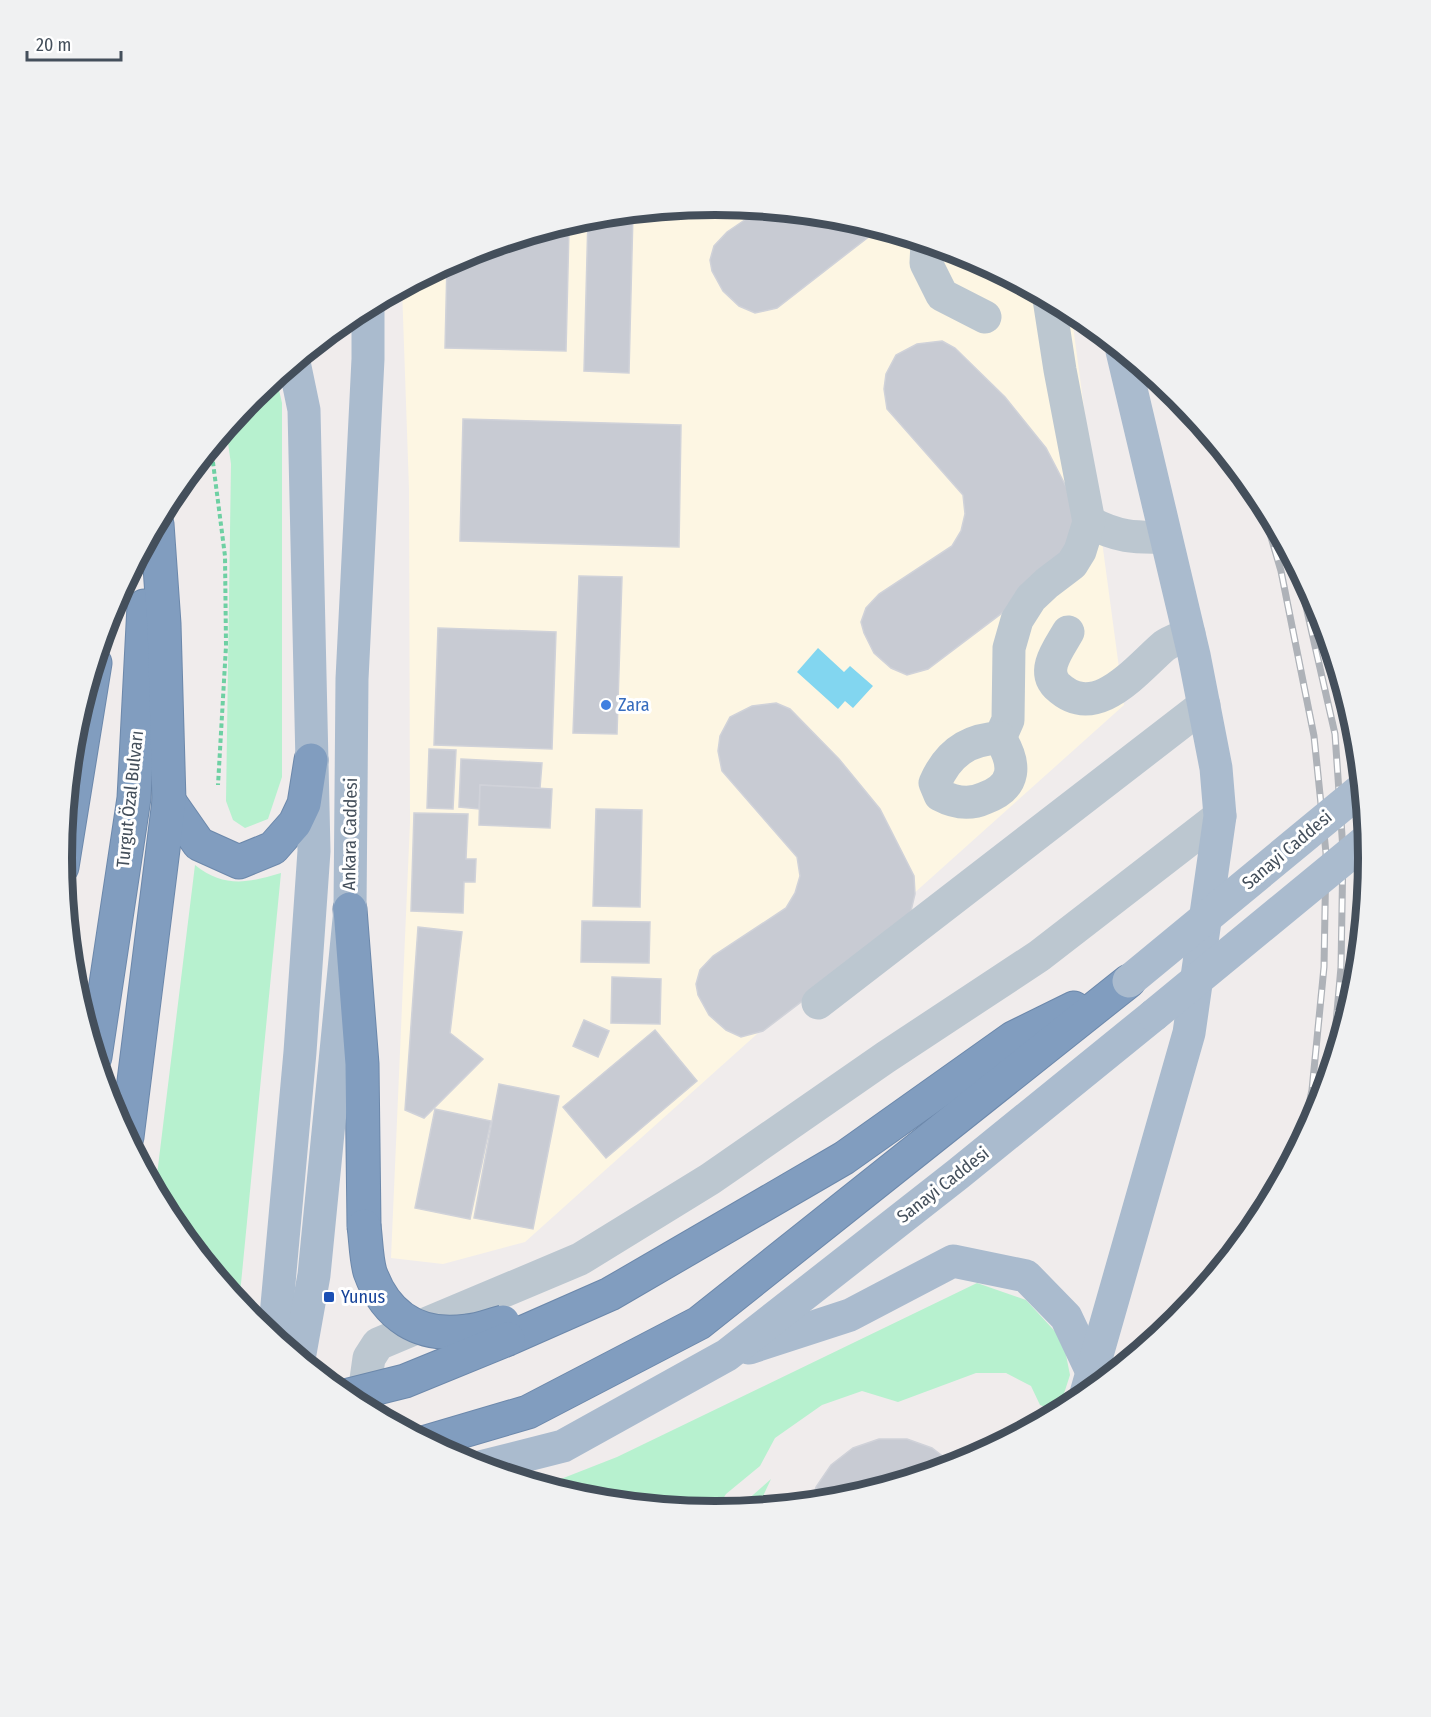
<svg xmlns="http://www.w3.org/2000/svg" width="1431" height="1717" viewBox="0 0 1431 1717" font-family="'Fira Sans Condensed',sans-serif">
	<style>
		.commercial { fill: #fdf6e3 }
		.green { fill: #b7f1cf }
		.water { fill: #82d6f0 }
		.building { fill: #c8cbd3; stroke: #d0d2d9; stroke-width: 1.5 }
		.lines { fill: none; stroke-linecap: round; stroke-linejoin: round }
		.highway-casing { stroke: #6c88ab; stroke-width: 35 }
		.path { stroke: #6ed0a3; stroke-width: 4; stroke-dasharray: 4.5 3; stroke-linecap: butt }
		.minor { stroke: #bcc7d0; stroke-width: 33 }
		.major { stroke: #aabbce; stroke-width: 33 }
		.highway { stroke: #819dbf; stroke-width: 33 }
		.rail-casing { stroke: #aeb2b8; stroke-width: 7 }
		.rail { stroke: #fff; stroke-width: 4.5; stroke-dasharray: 14; stroke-linecap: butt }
		.highway-bridge-casing { stroke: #6c88ab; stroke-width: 35; stroke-linecap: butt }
		.major-bridge { stroke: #aabbce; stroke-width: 33 }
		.highway-bridge { stroke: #819dbf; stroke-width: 33 }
		.shop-dot { fill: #3f7fe0; stroke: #fff; stroke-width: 2 }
		.transit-dot { fill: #1a4fb4; stroke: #fff; stroke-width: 2 }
		.labels { text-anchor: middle; stroke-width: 6; stroke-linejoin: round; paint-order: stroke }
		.shop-label { font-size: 18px; fill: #366cbe; stroke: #fff; text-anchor: start }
		.street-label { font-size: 18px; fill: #444f5b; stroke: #fff }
		.transit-label { font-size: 18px; fill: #164399; stroke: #fff; text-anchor: start }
		.rim { fill: none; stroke: #444f5b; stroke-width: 8 }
	</style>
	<rect width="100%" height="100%" fill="#f0ecec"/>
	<!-- commercial -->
	<path class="commercial" d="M716 205 843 217 966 254 1071 311 1124 705 525 1242 443 1264 391 1258 410 823 409 489 402 288 466 254 588 217Z"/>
	<!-- green -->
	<g class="green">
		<path d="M276 377 282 403V777L268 819 245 828 233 820 226 801 231 464 226 429 253 396Z"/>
		<path d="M195 865C224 888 248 883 281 873L239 1304 172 1222 155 1191Z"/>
		<path d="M977 1283 1026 1300 1063 1340 1070 1375 1058 1412 1040 1405 1031 1386 1006 1373H976L898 1402 862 1391 822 1405 775 1438 760 1466 726 1494 715 1512 588 1500 543 1486 617 1457Z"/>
		<path d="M771 1479 764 1494 761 1508 740 1510 745 1502Z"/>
	</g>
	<!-- water -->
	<path class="water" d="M818 648 844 672 850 666 873 686 853 708 845 701 838 709 797 672Z"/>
	<!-- building -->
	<g class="building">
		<path d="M761 209 843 217 880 228 777 308 755 313 739 306 723 291 712 271 710 260 714 246 727 232Z"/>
		<path d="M633 213 629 373 584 371 588 217Z"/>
		<path d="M551 228 569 229 566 351 445 348 447 264 466 254Z"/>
		<path d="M942 341 955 348 1005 397 1046 448 1072 498 1076 549 1067 564 928 669 907 675 891 668 874 653 864 633 861 622 866 608 879 594 952 546 961 531 965 514 963 495 887 409 884 389 886 374 896 355 917 344Z"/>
		<path d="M463 419 681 425 679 547 460 541Z"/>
		<path d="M579 576 622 577 617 734 573 733Z"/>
		<path d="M438 628 556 632 552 749 434 745Z"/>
		<path d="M776 703 790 709 839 759 880 809 914 876 915 894 911 911 901 926 763 1031 741 1037 726 1030 709 1015 698 995 696 984 700 970 713 956 786 908 795 893 800 876 797 857 722 771 718 751 720 736 730 717 752 706Z"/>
		<path d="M429 749 456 750 453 809 427 808Z"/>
		<path d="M461 759 542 763 540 788 480 785 479 809 459 807Z"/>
		<path d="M480 785 552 789 550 828 479 825Z"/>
		<path d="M596 809 642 810 640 907 593 906Z"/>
		<path d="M414 813 468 814 466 859H476L475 882H464L463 913 411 911Z"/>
		<path d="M582 921 650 922 649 963 581 962Z"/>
		<path d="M418 927 462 932 450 1033 483 1059 424 1118 405 1110Z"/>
		<path d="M612 977 661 979 660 1024 611 1023Z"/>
		<path d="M584 1020 609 1031 598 1057 573 1046Z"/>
		<path d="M655 1030 697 1081 606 1158 563 1107Z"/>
		<path d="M499 1084 559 1096 533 1229 474 1218Z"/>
		<path d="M435 1109 491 1121 470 1219 415 1208Z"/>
		<path d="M879 1439H907L932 1448 955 1466 843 1500 812 1503 816 1487 831 1465 853 1448Z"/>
	</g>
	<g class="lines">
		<!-- highway casing -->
		<g class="highway-casing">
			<g id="highway">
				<path d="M169 801 199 844 239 862 273 848 295 823 304 804 311 760"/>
				<path d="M62 867 95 663"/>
				<path d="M350 909 362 1064 364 1226"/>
				<path d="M95 1057 134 798 144 606"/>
				<path d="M127 1137 169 801 164 624 157 524"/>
				<path d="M508 1339 610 1294 844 1158 1013 1038 1074 1008"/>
				<path d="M426 1442 528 1412 699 1323 1129 981"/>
			</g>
		</g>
		<!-- path -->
		<path class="path" d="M211 447 225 556 226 646 218 785"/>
		<!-- minor -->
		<g class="minor">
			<path d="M927 242 926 263 942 295 985 317"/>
			<path d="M1089 522C1117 537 1134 538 1165 537"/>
			<path d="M1068 632C1059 648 1041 670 1057 686 1096 723 1136 670 1164 646 1171 641 1181 638 1189 634"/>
			<path d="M1000 738 1008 720 1009 648 1017 620 1031 598 1047 583 1072 564 1080 551 1089 522 1060 370 1049 299"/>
			<path d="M1000 738C1016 764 1017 786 985 798 970 805 955 803 940 795L935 783C948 753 968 739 1000 738Z"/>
			<path d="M818 1003 1204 705"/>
			<path d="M362 1408 369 1358 378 1344 580 1259 710 1179 886 1057 1039 956 1220 816"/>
		</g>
		<!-- major -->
		<g class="major">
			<path d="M274 1338 300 1052 314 851 304 410 294 362"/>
			<path d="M749 1348 850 1315 953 1261 1026 1276 1066 1317 1092 1372"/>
			<path d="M299 1359 314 1275 350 909 352 679 368 359V306"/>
			<path d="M1085 1397 1189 1033 1220 816 1216 768 1194 655 1122 351"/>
			<path d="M480 1467 563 1446 727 1355 958 1174 1154 1015"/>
		</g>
		<!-- highway -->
		<use href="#highway" class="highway"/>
		<!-- rail casing -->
		<g class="rail-casing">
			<g id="rail">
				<path d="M1258 493 1281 571 1314 736 1326 853 1324 967 1312 1090 1300 1146"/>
				<path d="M1297 567 1335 734 1343 850 1341 967 1332 1068"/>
			</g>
		</g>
		<!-- rail -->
		<use href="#rail" class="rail"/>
		<!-- highway-bridge casing -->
		<g class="highway-bridge-casing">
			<g id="highway-bridge">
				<path d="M364 1226C366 1240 366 1258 370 1272 386 1317 420 1338 467 1331 479 1330 491 1325 503 1322"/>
				<path d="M345 1396 405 1381 508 1339"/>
			</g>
		</g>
		<!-- major-bridge -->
		<g class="major-bridge">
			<path d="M1129 981 1363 788"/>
			<path d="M1154 1015 1368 839"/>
		</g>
		<!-- highway-bridge -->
		<use href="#highway-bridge" class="highway-bridge"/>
	</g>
	<!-- markers -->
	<circle class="shop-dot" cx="606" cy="705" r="6"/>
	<rect class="transit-dot" x="323" y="1291" width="12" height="12" rx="3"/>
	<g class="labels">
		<!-- shop labels -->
		<g class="shop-label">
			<text x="618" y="711">Zara</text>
		</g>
		<!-- street labels -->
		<g class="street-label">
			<text transform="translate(130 799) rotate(-84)" y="6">Turgut Özal Bulvarı</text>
			<text transform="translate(350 834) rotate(-89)" y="6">Ankara Caddesi</text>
			<text transform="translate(1287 850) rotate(-40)" y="6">Sanayi Caddesi</text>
			<text transform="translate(943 1185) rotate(-38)" y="6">Sanayi Caddesi</text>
		</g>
		<!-- transit labels -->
		<g class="transit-label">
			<text x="341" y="1303">Yunus</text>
		</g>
	</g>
	<!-- crop -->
	<path d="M0 0H1431V1717H0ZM72 858a643 643 0 1 1 1286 0a643 643 0 1 1-1286 0Z" fill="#f0f1f2" fill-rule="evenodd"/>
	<path class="rim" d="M72 858a643 643 0 1 1 1286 0a643 643 0 1 1-1286 0Z"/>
	<!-- scale -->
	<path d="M27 51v9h94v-9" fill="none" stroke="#444f5b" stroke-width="3"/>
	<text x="36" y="51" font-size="18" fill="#444f5b" stroke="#ffffff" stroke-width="4.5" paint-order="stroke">20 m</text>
</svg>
